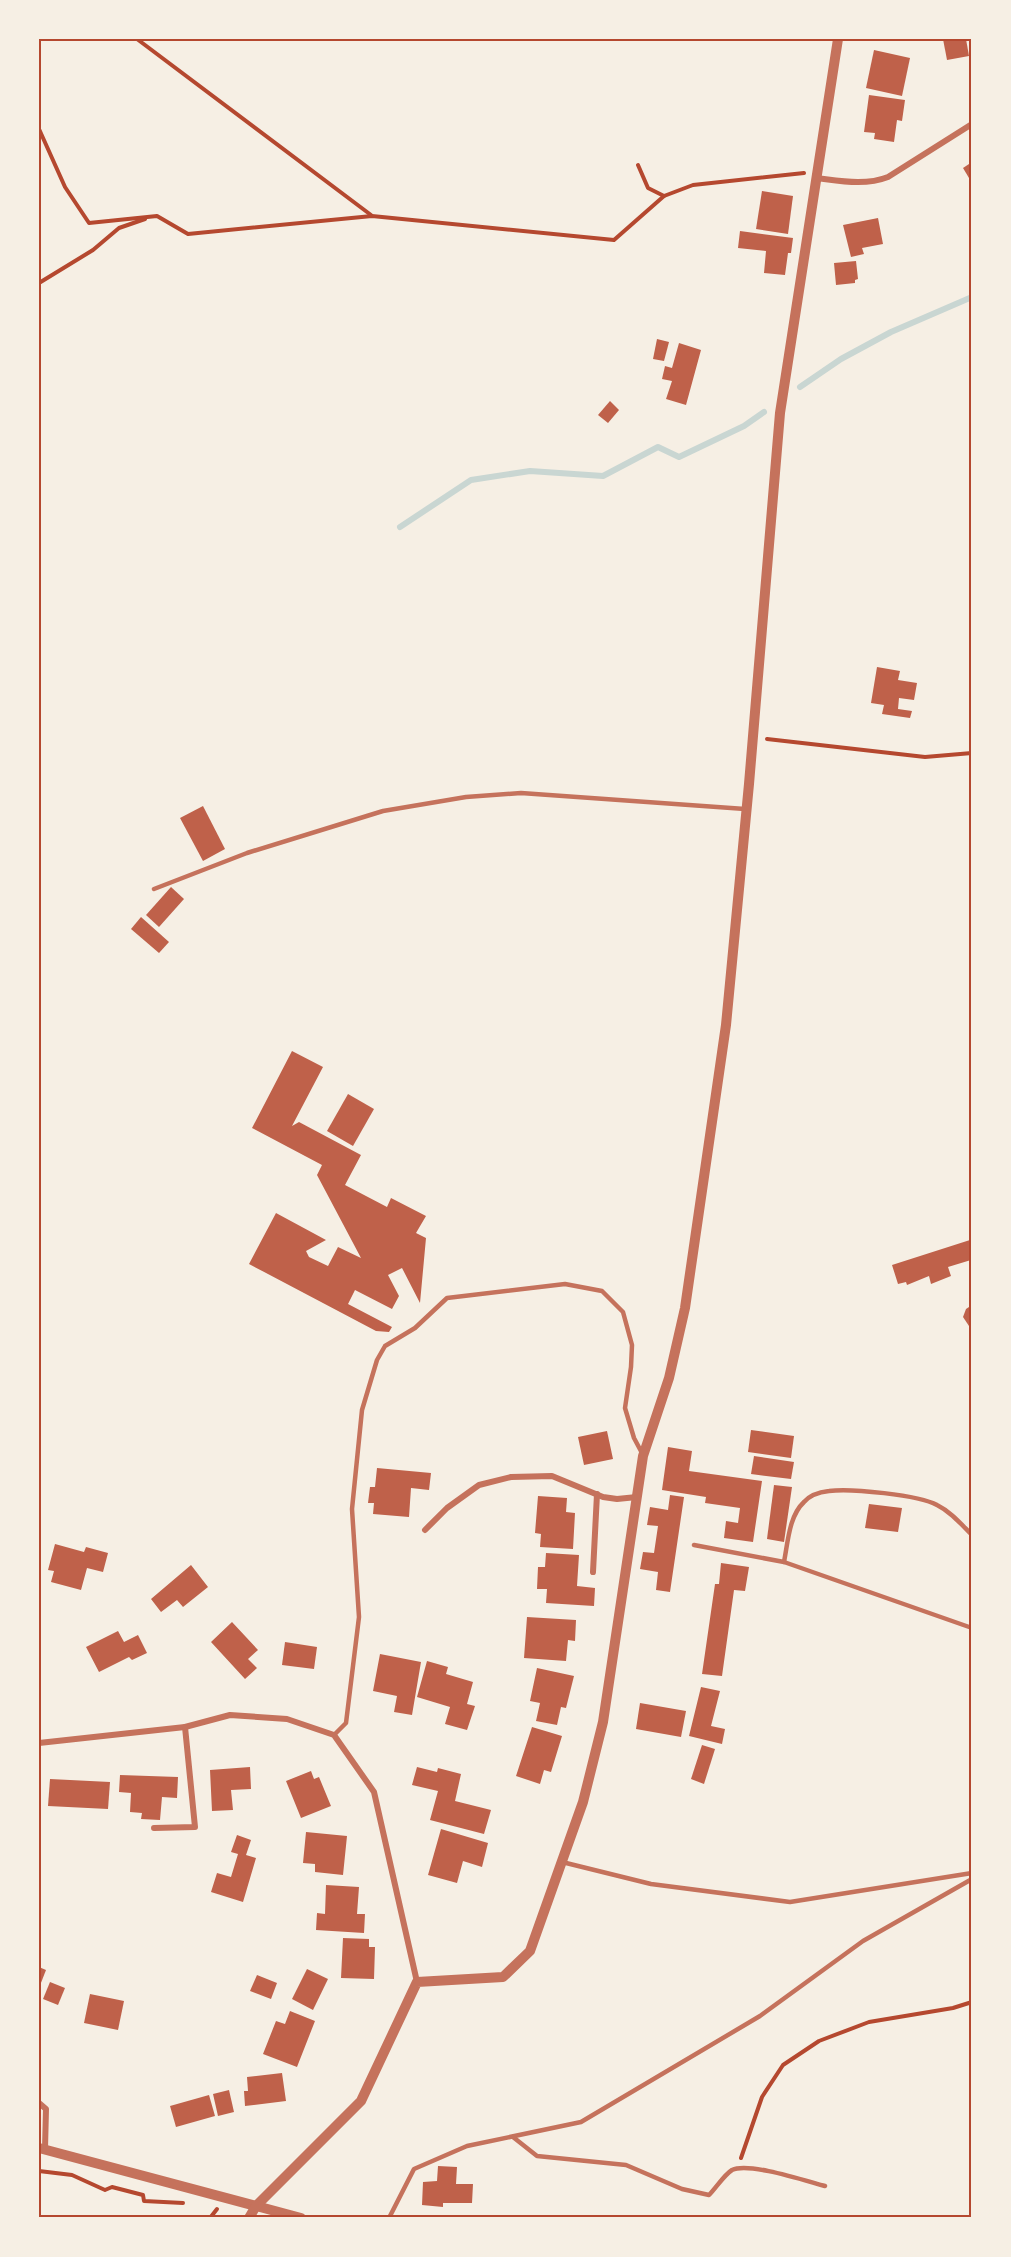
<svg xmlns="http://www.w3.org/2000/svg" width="1011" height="2257" viewBox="0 0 1011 2257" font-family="'Fira Sans Condensed',sans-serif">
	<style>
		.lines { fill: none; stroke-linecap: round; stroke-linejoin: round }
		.stream { stroke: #c9d6d2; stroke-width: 6 }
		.building { fill: #bf614a }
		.path { stroke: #b5482f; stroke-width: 4 }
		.service { stroke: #c5725c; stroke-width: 4.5 }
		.minor { stroke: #c5725c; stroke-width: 6 }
		.tertiary { stroke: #c5725c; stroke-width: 10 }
		.neatline { fill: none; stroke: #b5482f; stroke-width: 2 }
	</style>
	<rect width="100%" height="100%" fill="#f6efe4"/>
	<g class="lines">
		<!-- stream -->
		<g class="stream">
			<path d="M800 387 841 359 891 332 972 297"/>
			<path d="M400 527 471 480 530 471 603 476 658 447 679 457 744 426 764 412"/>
		</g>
	</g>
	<!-- building -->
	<g class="building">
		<path d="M943 39H966L969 56 947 60Z"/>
		<path d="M874 50 910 58 902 96 866 88Z"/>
		<path d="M869 95 905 100 902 121 897 120 894 142 874 139 875 133 864 132Z"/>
		<path d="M972 162V183L963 168Z"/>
		<path d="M762 191 793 196 788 234 756 229Z"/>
		<path d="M878 218 883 244 862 248 864 254 851 257 843 225Z"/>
		<path d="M740 231 793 238 791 253H788L785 275 764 273 766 251 738 248Z"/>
		<path d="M856 261 858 279 855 280V283L836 285 834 263Z"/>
		<path d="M657 339 669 342 664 361 653 359Z"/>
		<path d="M679 343 701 350 686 405 666 399 672 381 662 379 665 366 672 368Z"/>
		<path d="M610 401 619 410 608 423 598 415Z"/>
		<path d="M877 667 900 671 898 680 917 683 914 700 899 698 898 709 912 711 910 718 882 714 884 705 871 703Z"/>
		<path d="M203 806 225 849 203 861 180 818Z"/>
		<path d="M171 887 184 899 159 927 146 915Z"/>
		<path d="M141 917 169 942 159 953 131 929Z"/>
		<path d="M292 1051 323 1067 292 1126 299 1122 361 1155 345 1185 387 1207 391 1198 426 1216 416 1233 426 1238 420 1303 402 1268 388 1275 399 1296 392 1309 355 1290 348 1304 392 1327 389 1332 376 1331 249 1264 276 1213 326 1240 306 1251 309 1257 328 1266 338 1247 361 1258 317 1175 322 1165 252 1128Z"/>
		<path d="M348 1094 374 1109 353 1146 327 1131Z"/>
		<path d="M970 1240 972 1255 969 1257 971 1260 948 1267 951 1276 931 1284 929 1276 907 1285 906 1282 898 1284 892 1265Z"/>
		<path d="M972 1305V1312L969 1326 963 1317 966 1309Z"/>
		<path d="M751 1430 794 1436 791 1458 748 1452Z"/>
		<path d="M607 1431 613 1459 584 1465 578 1437Z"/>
		<path d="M668 1447 692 1451 689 1471 762 1481 753 1542 724 1538 726 1521 738 1523 740 1508 705 1503 706 1497 662 1490Z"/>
		<path d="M754 1456 794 1462 791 1479 751 1474Z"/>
		<path d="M377 1468 431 1473 429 1490 411 1488 409 1517 373 1514 374 1503H368L370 1487H375Z"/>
		<path d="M774 1485 792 1487 784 1542 767 1539Z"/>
		<path d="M670 1495 684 1497 670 1592 656 1590 658 1572 640 1569 643 1552 654 1553 658 1526 647 1525 650 1507 668 1510Z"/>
		<path d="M538 1496 567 1498 566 1512 575 1513 573 1549 540 1547 541 1534 535 1533Z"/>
		<path d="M869 1504 902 1508 898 1532 865 1528Z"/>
		<path d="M55 1544 84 1552 86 1547 108 1553 103 1572 87 1568 81 1590 51 1582 54 1571 48 1570Z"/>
		<path d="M546 1553 579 1555 577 1586 595 1588 594 1606 546 1603 547 1589H537L538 1567H545Z"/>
		<path d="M721 1563 749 1567 745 1591 734 1590 722 1676 702 1674 715 1584H719Z"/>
		<path d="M191 1565 208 1587 183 1607 177 1600 161 1612 151 1599Z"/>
		<path d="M527 1617 576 1620 575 1641 568 1640 566 1661 524 1658Z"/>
		<path d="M232 1622 258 1650 248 1659 257 1668 245 1679 211 1642Z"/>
		<path d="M118 1631 124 1642 138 1635 147 1653 132 1660 129 1657 99 1672 86 1647Z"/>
		<path d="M285 1642 317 1647 314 1669 282 1665Z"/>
		<path d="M380 1654 421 1662 412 1715 394 1712 397 1696 373 1691Z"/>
		<path d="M427 1661 448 1667 446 1674 473 1682 467 1704 475 1706 467 1730 445 1724 450 1707 417 1697Z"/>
		<path d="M537 1668 574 1676 566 1708 561 1707 557 1725 536 1721 540 1703 530 1701Z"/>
		<path d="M701 1687 720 1691 711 1726 725 1729 722 1744 689 1736Z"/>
		<path d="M640 1703 686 1711 681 1737 636 1729Z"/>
		<path d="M532 1727 562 1736 551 1772 544 1770 540 1784 516 1776Z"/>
		<path d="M702 1745 715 1749 704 1784 691 1779Z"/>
		<path d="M250 1767 251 1789 231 1790 233 1810 212 1811 210 1770Z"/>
		<path d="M417 1767 437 1772 438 1768 461 1774 455 1801 491 1810 484 1834 430 1820 438 1791 412 1785Z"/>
		<path d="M311 1771 314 1779 319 1777 331 1806 301 1818 286 1781Z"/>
		<path d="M120 1775 178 1777 177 1798 162 1797 160 1820 141 1819 142 1813 130 1812 131 1793 119 1792Z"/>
		<path d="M50 1779 110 1782 108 1809 48 1806Z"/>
		<path d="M441 1829 488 1843 482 1867 463 1861 457 1883 428 1875Z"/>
		<path d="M306 1832 347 1836 343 1875 315 1872V1864L303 1863Z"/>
		<path d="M237 1835 251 1840 246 1855 256 1858 243 1902 211 1892 217 1873 231 1877 238 1854 231 1852Z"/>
		<path d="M326 1885 359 1887 357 1914H365L364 1933 316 1930 317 1913 325 1914Z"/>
		<path d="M343 1938 369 1939V1947H375L374 1979 341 1978Z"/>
		<path d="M39 1967 46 1970 39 1988Z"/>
		<path d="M307 1969 328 1979 313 2010 292 1999Z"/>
		<path d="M257 1975 277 1983 271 1999 250 1991Z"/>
		<path d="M50 1982 65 1988 58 2005 43 1999Z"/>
		<path d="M90 1994 124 2001 118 2030 84 2023Z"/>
		<path d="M290 2011 315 2021 297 2067 263 2054 276 2021 285 2024Z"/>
		<path d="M282 2073 286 2101 245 2106 244 2091H248L247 2077Z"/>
		<path d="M229 2090 234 2112 218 2116 213 2094Z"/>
		<path d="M209 2095 215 2116 176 2127 170 2106Z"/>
		<path d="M438 2166 457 2167 456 2184H473L472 2203H443V2207L422 2205 423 2182 437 2181Z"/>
	</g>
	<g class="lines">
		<!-- path -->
		<g class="path">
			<path d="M137 39 371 215"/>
			<path d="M39 129 65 187 89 223 157 216 188 234 372 216 614 240 664 196"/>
			<path d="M638 165 648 188 664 196 693 185 804 173"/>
			<path d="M39 283 93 250 119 228 145 219"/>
			<path d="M767 739 925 757 972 753"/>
			<path d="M741 2158 762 2097 783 2065 819 2041 869 2022 953 2008 972 2002"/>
			<path d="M39 2171 72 2175 105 2190 112 2187 143 2195 144 2201 183 2203"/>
			<path d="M210 2218 217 2209"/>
		</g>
		<!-- service -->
		<g class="service">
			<path d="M154 889 247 853 383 811 466 797 521 793 745 809"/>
			<path d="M694 1545 784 1562 972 1628"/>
			<path d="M784 1562C788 1542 789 1516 804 1502 810 1495 820 1492 829 1491 850 1488 919 1495 937 1505 951 1512 961 1524 972 1535"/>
			<path d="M334 1735 346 1723 359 1617 352 1509 362 1410 377 1360 385 1346 415 1328 447 1298 565 1284 602 1291 623 1312 632 1345 631 1367 625 1408 634 1438 642 1453"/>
			<path d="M562 1862 651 1884 790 1902 972 1873"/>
			<path d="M513 2137 537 2156 626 2165 682 2189 709 2195C716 2188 724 2175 732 2170 749 2162 806 2181 825 2186"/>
			<path d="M389 2218 414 2169 467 2146 581 2122 760 2016 863 1941 972 1879"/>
		</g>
		<!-- minor -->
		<g class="minor">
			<path d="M816 178C841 181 865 186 888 177L972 124"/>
			<path d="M425 1530 447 1508 479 1485 511 1477 552 1476 603 1497 617 1499 637 1497"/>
			<path d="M593 1572 597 1494"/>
			<path d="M39 1743 185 1727 230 1715 287 1719 334 1735 374 1792 417 1982"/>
			<path d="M154 1828 195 1827 185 1727"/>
			<path d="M39 2103 46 2109 45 2149"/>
		</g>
		<!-- tertiary -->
		<g class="tertiary">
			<path d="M39 2148 301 2218"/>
			<path d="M249 2218 256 2206 361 2101 417 1982 503 1977 530 1951 583 1802 603 1722 643 1456 669 1378 685 1308 726 1025 749 784 780 413 838 39"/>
		</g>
	</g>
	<!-- border -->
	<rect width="1011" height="2257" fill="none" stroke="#f6efe4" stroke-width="81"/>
	<rect x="40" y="40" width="930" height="2176" class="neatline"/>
</svg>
